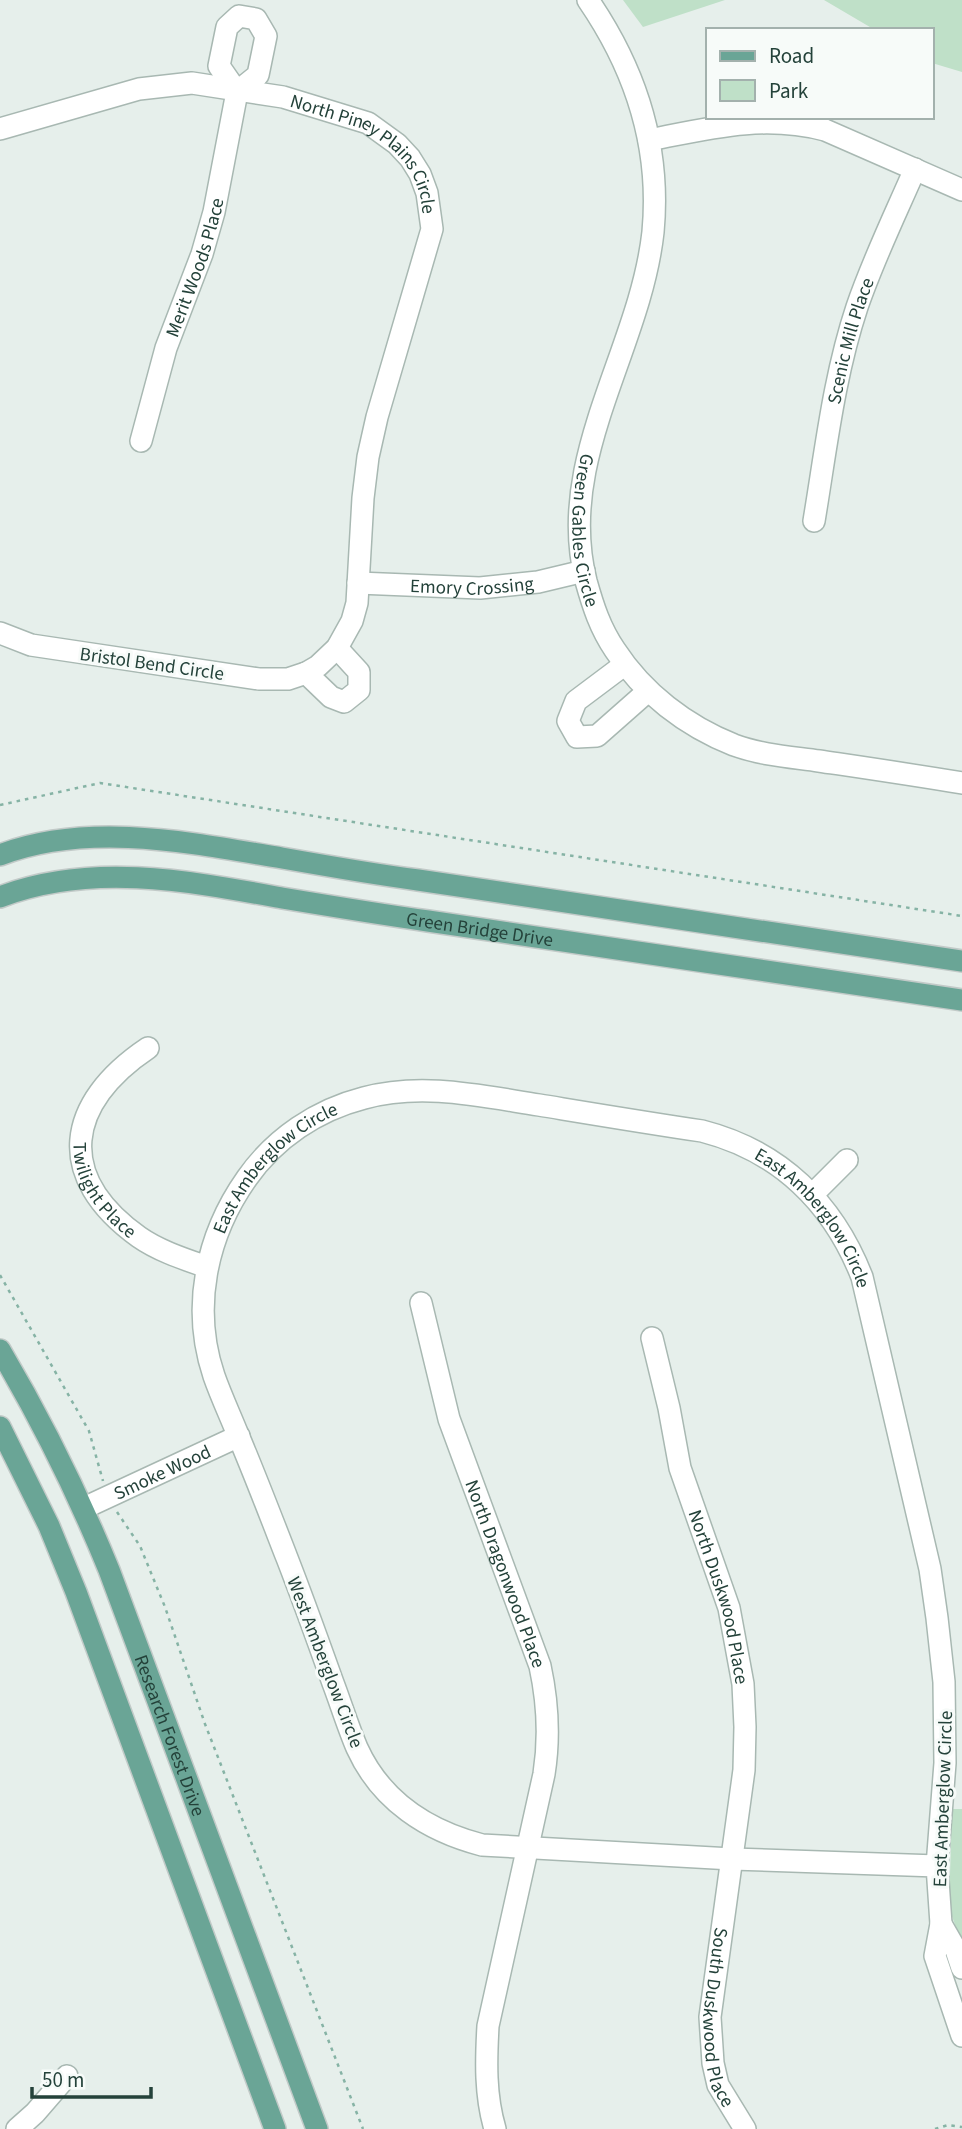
<svg xmlns="http://www.w3.org/2000/svg" width="962" height="2129" viewBox="0 0 962 2129" font-family="'Source Sans 3',sans-serif">
	<style>
		.green { fill: #bfe0c8 }
		.lines { fill: none; stroke-linecap: round; stroke-linejoin: round }
		.minor-casing { stroke: #a8b8b2; stroke-width: 24 }
		.major-casing { stroke: #c2cac8; stroke-width: 24 }
		.path { stroke: #86b3a5; stroke-width: 2.5; stroke-dasharray: 3.5 5; stroke-linecap: butt }
		.minor { stroke: #fff; stroke-width: 21 }
		.major { stroke: #6aa596; stroke-width: 21 }
		.labels { text-anchor: middle; stroke-width: 6; stroke-linejoin: round; paint-order: stroke }
		.street-label { font-size: 19px; fill: #24423a; stroke: #f7fbf9 }
	</style>
	<rect width="100%" height="100%" fill="#e6efeb"/>
	<!-- green -->
	<g class="green">
		<path d="M623 0H725L643 27Z"/>
		<path d="M824 0H962V72L932 63V30H875Z"/>
		<path d="M952 1809H962V1944L949 1908Z"/>
	</g>
	<g class="lines">
		<!-- minor casing -->
		<g class="minor-casing">
			<g id="minor">
				<path id="s1" d="M588 0C636 70 661 147 653 232 640 351 555 458 586 581 593 606 600 628 615 650 643 693 686 726 734 745 761 755 791 757 819 761 866 768 914 775 962 783"/>
				<path d="M239 16 256 19 266 36 258 75 237 92 219 66 227 27Z"/>
				<path id="s2" d="M0 129 139 89 192 83 283 97 368 123 397 144 410 158 420 174 427 193 432 229 377 417 368 457 363 498 357 603 352 621 337 648 318 666 306 673 288 679H259L31 645 0 633"/>
				<path d="M649 140C710 128 763 114 825 130L962 190"/>
				<path id="s3" d="M141 441 166 348 202 254 214 212 237 92"/>
				<path id="s4" d="M814 521C826 449 834 376 857 307 873 260 895 215 915 169"/>
				<path id="s5" d="M358 583 480 588 538 582 584 571"/>
				<path d="M624 665 576 701 568 721 577 737 597 736 648 691"/>
				<path d="M306 673 331 697 344 702 359 690V672L337 648"/>
				<path id="s6" d="M148 1048C66 1103 54 1176 139 1237 159 1251 184 1259 207 1267"/>
				<path d="M812 1195 847 1160"/>
				<path id="s7" d="M421 1303 449 1419 540 1666C548 1703 550 1736 544 1774L488 2026C486 2061 485 2095 495 2129"/>
				<path id="s8" d="M652 1338 669 1408 680 1468 729 1608 743 1684 745 1727 744 1770 710 2017 713 2063 718 2085 745 2129"/>
				<path id="s9" d="M84 1508 239 1436"/>
				<path id="s10" d="M937 1866 732 1859 482 1845C428 1831 381 1801 357 1748 348 1727 341 1704 333 1683 318 1641 303 1599 287 1558 271 1517 255 1475 238 1435 230 1415 221 1396 214 1376 191 1308 206 1236 247 1178 275 1138 317 1110 364 1098 422 1082 481 1096 539 1105 594 1114 648 1123 702 1131 780 1151 833 1203 862 1277L930 1569 937 1618 944 1682 945 1763 937 1866 941 1924 935 1956 962 2036"/>
				<path d="M941 1924 956 1950 962 1968"/>
				<path d="M17 2129 35 2113 67 2076"/>
			</g>
		</g>
		<!-- major casing -->
		<g class="major-casing">
			<g id="major">
				<path d="M0 855C89 821 192 843 282 858 327 866 373 874 418 880 599 907 781 934 962 961"/>
				<path id="s11" d="M0 897C91 862 189 881 282 898 330 906 379 914 428 921 606 947 784 974 962 1000"/>
				<path id="s12" d="M0 1350C42 1421 78 1494 109 1570L317 2129"/>
				<path d="M0 1427 49 1526 76 1592 275 2129"/>
			</g>
		</g>
		<!-- path -->
		<g class="path">
			<path d="M0 805 100 783 962 916"/>
			<path d="M0 1275 89 1431 103 1481"/>
			<path d="M117 1512 140 1546 165 1607 205 1724 363 2129"/>
			<path d="M935 2129 948 2125 962 2127"/>
		</g>
		<!-- minor -->
		<use href="#minor" class="minor"/>
		<!-- major -->
		<use href="#major" class="major"/>
	</g>
	<g class="labels">
		<!-- street labels -->
		<g class="street-label">
			<text dy="7" stroke="none"><textPath href="#s2" startOffset="396">North Piney Plains Circle</textPath></text>
			<text dy="7" stroke="none"><textPath href="#s3" startOffset="182">Merit Woods Place</textPath></text>
			<text dy="7" stroke="none"><textPath href="#s4" startOffset="184">Scenic Mill Place</textPath></text>
			<text dy="7" stroke="none"><textPath href="#s1" startOffset="555">Green Gables Circle</textPath></text>
			<text dy="7" stroke="none"><textPath href="#s5" startOffset="114">Emory Crossing</textPath></text>
			<text transform="translate(152 663) rotate(8)" y="7">Bristol Bend Circle</text>
			<text dy="7" stroke="none"><textPath href="#s11" startOffset="486">Green Bridge Drive</textPath></text>
			<text dy="7" stroke="none"><textPath href="#s10" startOffset="1253">East Amberglow Circle</textPath></text>
			<text dy="7" stroke="none"><textPath href="#s6" startOffset="175">Twilight Place</textPath></text>
			<text dy="7" stroke="none"><textPath href="#s10" startOffset="1860">East Amberglow Circle</textPath></text>
			<text dy="7" stroke="none"><textPath href="#s9" startOffset="86">Smoke Wood</textPath></text>
			<text dy="7" stroke="none"><textPath href="#s7" startOffset="284">North Dragonwood Place</textPath></text>
			<text dy="7" stroke="none"><textPath href="#s8" startOffset="268">North Duskwood Place</textPath></text>
			<text transform="translate(326 1662) rotate(69)" y="7">West Amberglow Circle</text>
			<text dy="7" stroke="none"><textPath href="#s12" startOffset="422">Research Forest Drive</textPath></text>
			<text transform="translate(942 1799) rotate(-88)" y="7">East Amberglow Circle</text>
			<text dy="7" stroke="none"><textPath href="#s8" startOffset="695">South Duskwood Place</textPath></text>
		</g>
	</g>
	<!-- legend -->
	<rect x="706" y="28" width="228" height="91" fill="#f7fbf9" stroke="#a3b1ad" stroke-width="2"/>
	<rect x="720" y="51" width="35" height="10" fill="#6aa596" stroke="#a3b1ad" stroke-width="2"/>
	<text x="769" y="63" font-size="21" fill="#24423a">Road</text>
	<rect x="720" y="80" width="35" height="21" fill="#bfe0c8" stroke="#a3b1ad" stroke-width="2"/>
	<text x="769" y="98" font-size="21" fill="#24423a">Park</text>
	<!-- scale -->
	<path d="M32 2087v10h119v-10" fill="none" stroke="#24423a" stroke-width="3.5"/>
	<text x="42" y="2087" font-size="21" fill="#24423a" stroke="#f7fbf9" stroke-width="5" paint-order="stroke">50 m</text>
</svg>
